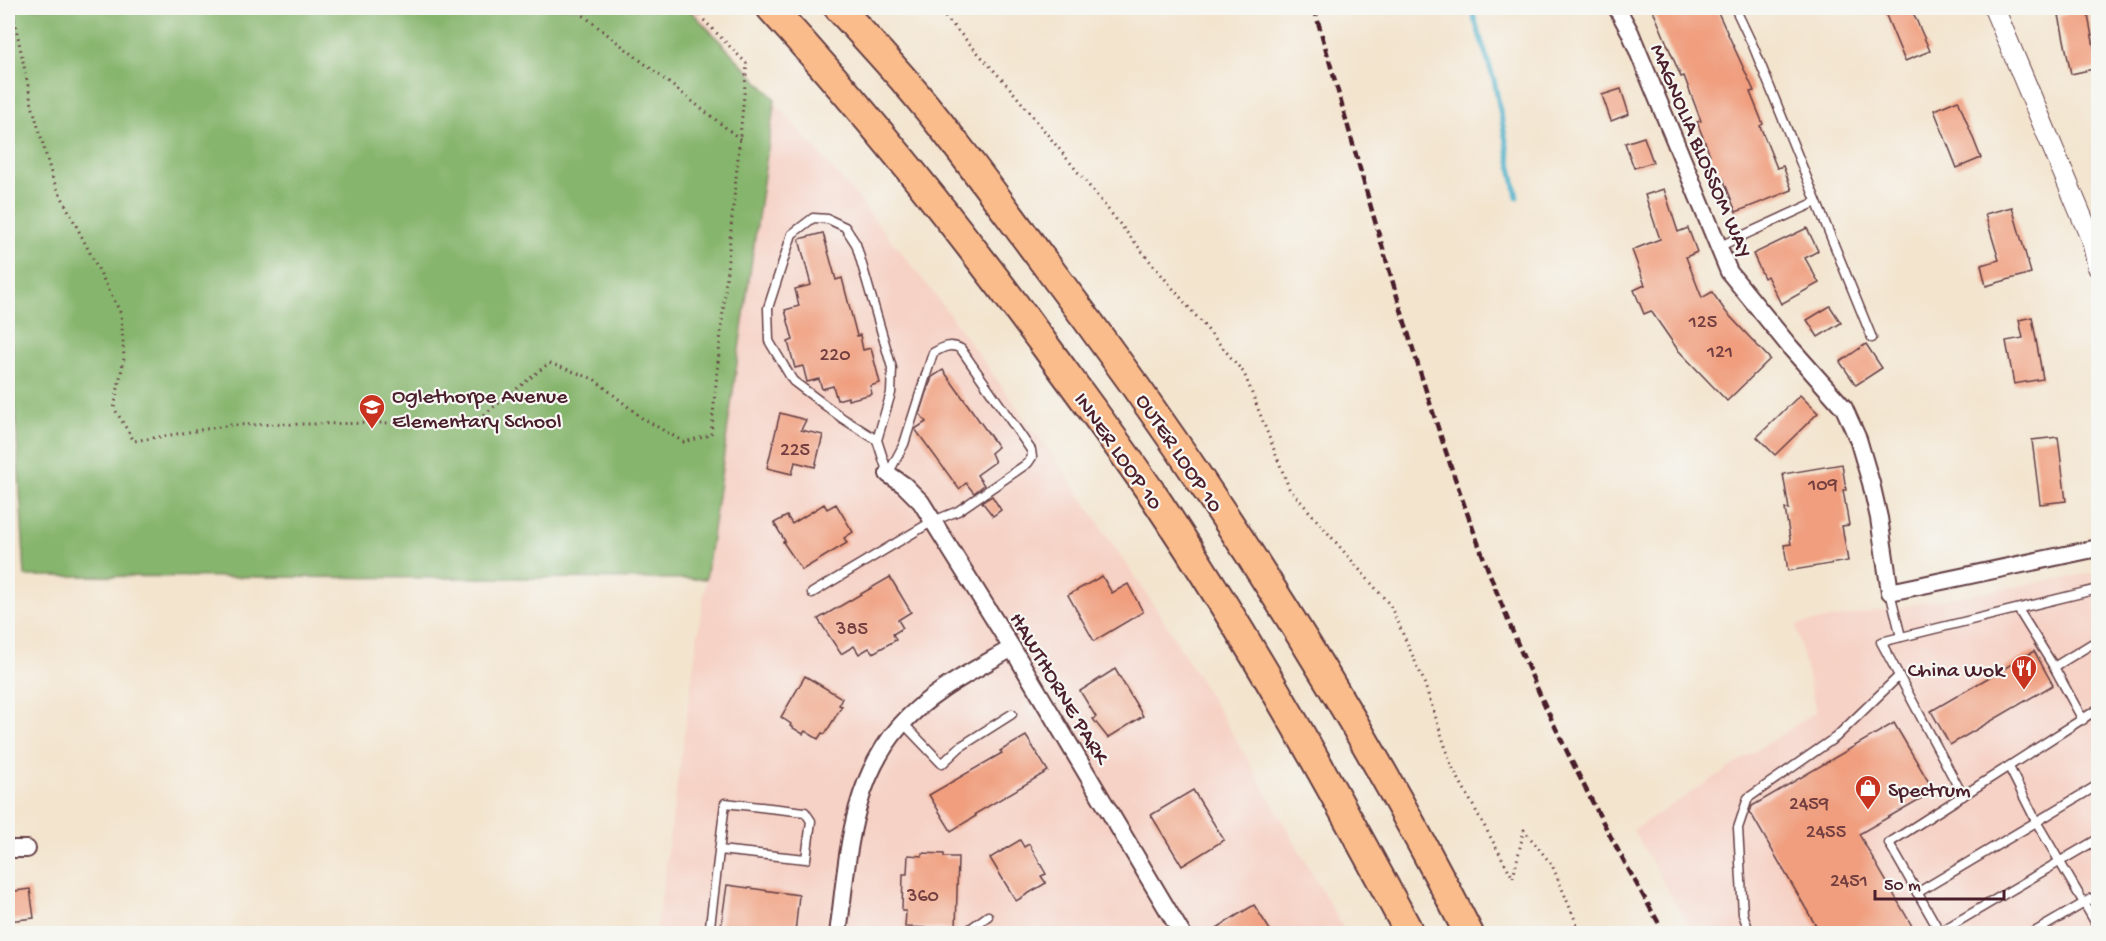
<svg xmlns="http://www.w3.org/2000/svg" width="2106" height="941" viewBox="0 0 2106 941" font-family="'Gochi Hand',sans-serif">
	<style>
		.built { fill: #f6d1c5 }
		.forest { fill: #86b56d; stroke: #686a4c; stroke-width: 1.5 }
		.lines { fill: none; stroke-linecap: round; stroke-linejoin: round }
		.stream { stroke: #4bb1ca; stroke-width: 5 }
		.building { fill: #f09e7e }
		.service-casing { stroke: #633d43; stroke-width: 11 }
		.minor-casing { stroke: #633d43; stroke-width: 20 }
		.tertiary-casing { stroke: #633d43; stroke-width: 22 }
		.motorway-casing { stroke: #633d43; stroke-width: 32 }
		.path { stroke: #633d43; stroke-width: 3; stroke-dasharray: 1.5 4.5; stroke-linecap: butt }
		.service { stroke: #fff; stroke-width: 8 }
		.minor { stroke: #fff; stroke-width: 16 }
		.tertiary { stroke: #fff; stroke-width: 20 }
		.motorway { stroke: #fabc8b; stroke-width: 28 }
		.rail { stroke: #4a1f2b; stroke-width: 4.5; stroke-dasharray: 9 4.5; stroke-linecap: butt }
		.labels { text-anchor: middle; stroke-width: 4.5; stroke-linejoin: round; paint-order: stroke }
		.number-label { font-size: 20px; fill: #743f40 }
		.street-label { font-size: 22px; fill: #4a1f2b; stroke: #f6f6f2 }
		.poi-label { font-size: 22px; fill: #4a1f2b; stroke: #f6f6f2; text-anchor: start }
	</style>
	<rect width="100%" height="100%" fill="#f6f6f2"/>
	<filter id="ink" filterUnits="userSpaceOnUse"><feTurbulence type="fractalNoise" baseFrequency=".0167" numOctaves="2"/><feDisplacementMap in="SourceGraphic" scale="12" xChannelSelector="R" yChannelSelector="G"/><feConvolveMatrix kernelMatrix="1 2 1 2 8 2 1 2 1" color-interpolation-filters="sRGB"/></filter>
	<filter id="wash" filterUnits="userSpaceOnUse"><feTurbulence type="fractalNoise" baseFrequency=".008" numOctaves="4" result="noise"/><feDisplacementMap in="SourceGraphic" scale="24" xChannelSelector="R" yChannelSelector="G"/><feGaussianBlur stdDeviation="1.35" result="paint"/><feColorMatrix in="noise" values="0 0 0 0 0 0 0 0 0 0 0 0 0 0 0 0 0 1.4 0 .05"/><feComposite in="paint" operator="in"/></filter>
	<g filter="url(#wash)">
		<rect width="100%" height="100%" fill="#f3e4ce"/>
		<!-- built -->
		<g class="built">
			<path d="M8 8H694L860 201 935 295 1072 483 1161 616 1240 746 1346 933H656L706 579 25 576 8 284Z"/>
			<path d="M2098 572V933H1693L1633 830 1816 712 1796 625Z"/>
		</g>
		<!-- forest -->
		<path class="forest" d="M8 8H688L775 99 706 579 25 576 8 284Z"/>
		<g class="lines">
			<!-- stream -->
			<path class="stream" d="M1471 8 1494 80 1517 197"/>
		</g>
		<g id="blocks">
			<!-- building -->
			<g class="building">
				<path d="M1652 8H1716L1754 91 1750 92 1763 124 1760 126 1777 168 1783 166 1792 190 1736 212 1723 178 1717 181 1707 156 1710 155 1697 122 1701 121 1684 76 1681 77Z"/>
				<path d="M1883 8H1911L1930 51 1905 61Z"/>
				<path d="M2087 10 2098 68 2071 74 2059 15Z"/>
				<path d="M1621 89 1629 114 1611 121 1602 95Z"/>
				<path d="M1958 100 1981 158 1957 168 1934 110Z"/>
				<path d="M1644 137 1653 162 1634 168 1625 143Z"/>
				<path d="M1664 189 1678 232 1688 228 1697 252 1686 257 1702 298 1712 292 1726 312 1770 359 1727 401 1678 350 1651 311 1644 314 1634 290 1645 285 1632 250 1660 239 1645 195Z"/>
				<path d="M2012 207 2031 273 1986 286 1981 265 1999 260 1985 214Z"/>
				<path d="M1807 228 1818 251 1805 258 1819 283 1781 304 1767 276 1764 278 1753 254Z"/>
				<path d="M823 233 836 280 842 278 857 336 860 335 863 350 871 348 880 383 870 386 872 394 848 400V397L837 400 833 386 822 389 819 379 807 382 803 366 795 368 788 342 793 340 785 310 799 306 795 289 811 285 799 239Z"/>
				<path d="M1830 306 1841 323 1818 337 1807 320Z"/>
				<path d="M2032 317 2043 379 2014 384 2006 341 2023 338 2019 320Z"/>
				<path d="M1866 344 1882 368 1856 385 1840 362Z"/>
				<path d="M943 370 998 447 991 453 995 462 977 475 984 485 974 493 966 483 959 489 915 429 926 422 920 414 932 377Z"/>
				<path d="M1800 395 1818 413 1775 455 1757 437Z"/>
				<path d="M780 413 806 420 801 430 823 435 815 467 795 462 792 474 767 468Z"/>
				<path d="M2058 437 2066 501 2040 504 2032 440Z"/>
				<path d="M1842 464 1846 490H1843L1849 525 1842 526 1848 561 1788 571 1784 545 1791 544 1785 509H1789L1783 474Z"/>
				<path d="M992 496 1001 510 993 516 982 502Z"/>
				<path d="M824 504 827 509 836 504 853 532 844 538 847 543 802 570 783 542 785 541 774 523 787 516 792 524Z"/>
				<path d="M1102 576 1112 593 1128 584 1143 612 1094 641 1068 595Z"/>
				<path d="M890 577 911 612 898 620 903 628 893 634 896 640 873 653 869 648 859 654 854 646 841 654 818 619Z"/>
				<path d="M2034 651 2053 685 1950 745 1931 711Z"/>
				<path d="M1115 669 1143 716 1108 738 1093 719 1096 717 1080 691Z"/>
				<path d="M805 676 842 698 839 705 842 706 825 734 822 733 818 739 805 731 803 734 790 726 791 724 781 717Z"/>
				<path d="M1894 723 1934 791 1859 834 1916 933H1820L1750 812 1752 806Z"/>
				<path d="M1026 736 1048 771 975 814 976 816 951 831 929 795 1002 753 1000 751Z"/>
				<path d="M1193 790 1224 840 1182 866 1151 815Z"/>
				<path d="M1020 840 1024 847 1029 844 1046 874 1041 876 1046 883 1016 901 990 858Z"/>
				<path d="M922 853 944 854V857H958L956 929 905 927 906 911H902L903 874H907L908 855 922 856Z"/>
				<path d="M727 885 799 895 795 933H720Z"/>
				<path d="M30 889 34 918 8 921V892Z"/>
				<path d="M1254 905 1272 933H1209L1239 914Z"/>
			</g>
		</g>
	</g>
	<g filter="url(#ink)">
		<use href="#blocks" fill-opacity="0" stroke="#633d43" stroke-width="1.5"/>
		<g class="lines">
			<!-- service casing -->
			<g class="service-casing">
				<g id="service">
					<path d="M1735 8 1754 48 1872 338"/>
					<path d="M1718 247 1816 202"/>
					<path d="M877 440 842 418 793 381 769 341 768 308 792 234 813 218 828 219 845 227 856 244 892 368 891 393 877 440 888 474"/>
					<path d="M1890 592 1901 637"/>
					<path d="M812 593 933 521 958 511 1028 463 1032 457 1031 450 961 349C951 343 943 347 933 353L904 444 888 474"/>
					<path d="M2018 609 2054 667"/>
					<path d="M2083 720 2054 667 2098 640"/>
					<path d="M903 723 942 764 960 747 1012 714"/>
					<path d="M2009 767 2037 823 2098 927"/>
					<path d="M1963 796 1881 642 2098 589"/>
					<path d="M1917 893 2098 785"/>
					<path d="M1940 932 2098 839"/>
					<path d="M709 934 725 803 805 812 811 821 806 859 719 850"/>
					<path d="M963 934 988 916"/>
					<path d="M1750 934 1743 914 1738 828 1748 798 1836 737 1899 676"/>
					<path d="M1941 934 1889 843 2098 709"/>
					<path d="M2031 934 2098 895"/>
				</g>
			</g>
			<!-- minor casing -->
			<g class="minor-casing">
				<g id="minor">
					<path d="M1617 8 1630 32 1729 272 1790 347 1844 408 1858 439 1871 483 1879 518 1890 592 2098 548"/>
					<path d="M888 474 904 485 921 502 1012 648 1182 934"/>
					<path d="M8 849H27"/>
					<path d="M838 934C848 861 849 784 900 726 930 692 973 671 1012 648"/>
				</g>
			</g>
			<!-- tertiary casing -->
			<g class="tertiary-casing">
				<path id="tertiary" d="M1994 8 2092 241 2098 267"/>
			</g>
			<!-- motorway casing -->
			<g class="motorway-casing">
				<g id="motorway">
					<path d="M771 8C870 116 962 232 1049 351 1085 400 1121 448 1155 498 1249 638 1331 785 1410 934"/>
					<path d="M839 8C860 31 882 55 903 79 952 136 996 198 1041 258 1202 470 1348 695 1469 934"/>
				</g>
			</g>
			<!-- path -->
			<g class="path">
				<path d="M12 8 32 105 53 180 121 314 124 358 114 408 134 441 231 425 385 423 470 426 549 363 594 379 642 418 684 442 711 435 747 64 692 8"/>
				<path d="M574 8 740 139"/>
				<path d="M937 8 1009 87 1149 260 1244 373 1289 488 1390 605 1423 679 1452 767 1513 878 1524 830 1552 865 1581 934"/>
			</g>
			<!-- service -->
			<use href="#service" class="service"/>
			<!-- minor -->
			<use href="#minor" class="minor"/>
			<!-- tertiary -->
			<use href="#tertiary" class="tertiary"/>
			<!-- motorway -->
			<use href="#motorway" class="motorway"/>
			<!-- rail -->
			<path class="rail" d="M1314 8C1375 218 1430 432 1514 635 1557 738 1609 837 1665 934"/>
		</g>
	</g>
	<!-- icons -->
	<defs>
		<g id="school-pin" transform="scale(1.35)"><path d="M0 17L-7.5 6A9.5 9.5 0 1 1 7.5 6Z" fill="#c8321e" stroke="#f6f6f2"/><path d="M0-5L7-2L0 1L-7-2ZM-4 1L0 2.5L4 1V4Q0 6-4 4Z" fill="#fff"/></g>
		<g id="restaurant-pin" transform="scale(1.35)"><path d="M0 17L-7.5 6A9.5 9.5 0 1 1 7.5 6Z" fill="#c8321e" stroke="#f6f6f2"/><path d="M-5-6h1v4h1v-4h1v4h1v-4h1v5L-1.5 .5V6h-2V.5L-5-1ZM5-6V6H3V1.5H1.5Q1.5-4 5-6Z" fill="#fff"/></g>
		<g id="shop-pin" transform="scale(1.35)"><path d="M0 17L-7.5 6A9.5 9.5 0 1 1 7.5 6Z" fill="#c8321e" stroke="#f6f6f2"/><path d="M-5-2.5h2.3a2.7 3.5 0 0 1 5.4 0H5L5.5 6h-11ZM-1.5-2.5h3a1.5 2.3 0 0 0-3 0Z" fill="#fff"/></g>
	</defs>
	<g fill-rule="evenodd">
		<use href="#school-pin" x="372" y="407"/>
		<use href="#restaurant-pin" x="2024" y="668"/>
		<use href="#shop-pin" x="1868" y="788"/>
	</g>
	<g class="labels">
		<!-- number labels -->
		<g class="number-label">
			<text x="1703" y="327">125</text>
			<text x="1720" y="357">121</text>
			<text x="835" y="360">220</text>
			<text x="795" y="455">225</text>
			<text x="1823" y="490">109</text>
			<text x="852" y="634">385</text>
			<text x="1809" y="809">2459</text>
			<text x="1826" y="837">2455</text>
			<text x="1849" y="886">2451</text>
			<text x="923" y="901">360</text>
		</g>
		<!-- street labels -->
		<g class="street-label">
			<text transform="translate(1703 150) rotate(67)" y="8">MAGNOLIA BLOSSOM WAY</text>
			<text transform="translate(1120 450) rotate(55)" y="8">INNER LOOP 10</text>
			<text transform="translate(1181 452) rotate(56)" y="8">OUTER LOOP 10</text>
			<text transform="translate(1061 687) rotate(59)" y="8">HAWTHORNE PARK</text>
		</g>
		<!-- poi labels -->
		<g class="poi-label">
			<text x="392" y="402">Oglethorpe Avenue<tspan x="392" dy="25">Elementary School</tspan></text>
			<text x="2004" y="676" text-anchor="end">China Wok</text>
			<text x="1888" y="796">Spectrum</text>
		</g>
	</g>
	<!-- margin -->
	<rect width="2106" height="941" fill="none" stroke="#f6f6f2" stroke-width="30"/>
	<!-- scale -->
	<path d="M1875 890v9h129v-9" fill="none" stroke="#4a1f2b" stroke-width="3"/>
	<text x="1884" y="890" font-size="18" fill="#4a1f2b" stroke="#f6f6f2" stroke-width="4.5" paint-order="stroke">50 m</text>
</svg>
